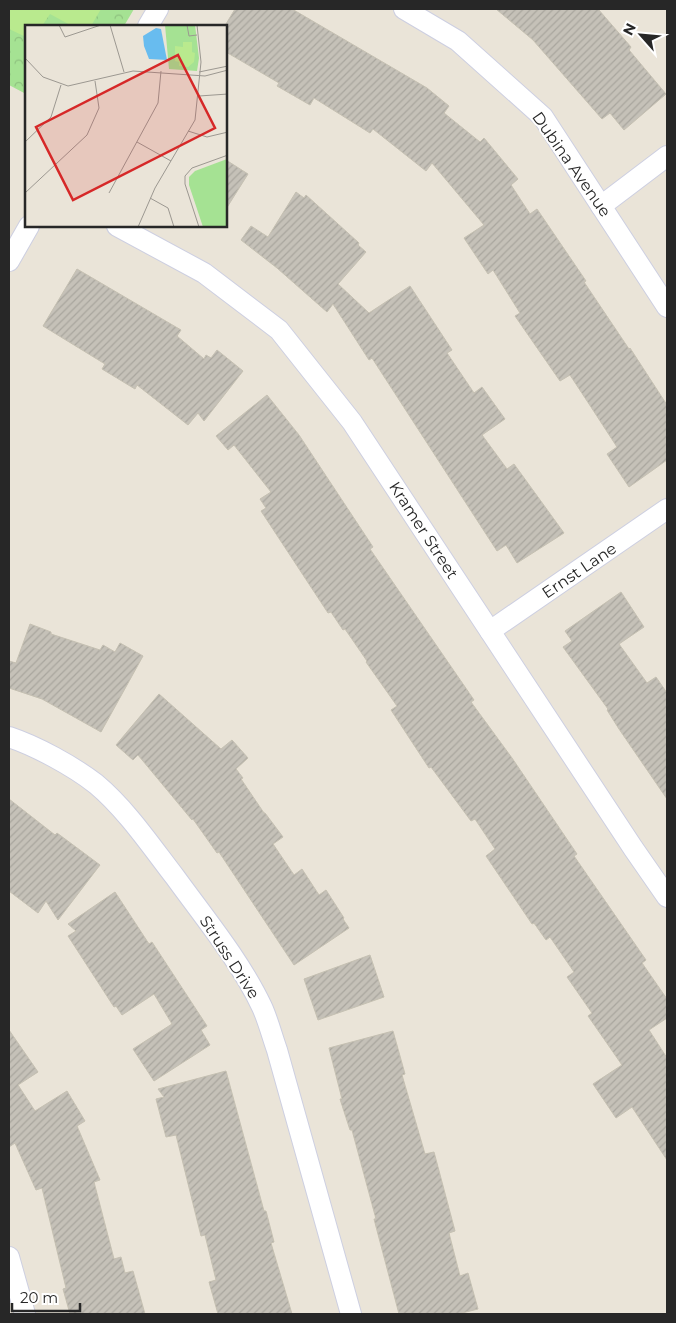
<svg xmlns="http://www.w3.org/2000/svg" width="676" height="1323" viewBox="0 0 676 1323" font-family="Montserrat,sans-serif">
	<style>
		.park { fill: url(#park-crowns) }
		.pitch { fill: #b9ea8e }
		.building { fill: url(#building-hatch); stroke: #c5c0b2 }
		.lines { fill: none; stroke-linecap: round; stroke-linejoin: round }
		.street-casing { stroke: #cdcfe1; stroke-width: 22 }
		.street { stroke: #fff; stroke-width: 20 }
		.labels { text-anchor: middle; stroke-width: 4; stroke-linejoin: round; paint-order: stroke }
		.street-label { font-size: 16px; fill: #272727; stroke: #fff }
		.inset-road { fill: none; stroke: #9c9891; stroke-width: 1 }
		.view { fill: #d62828; fill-opacity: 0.15; stroke: #d62828; stroke-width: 2.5 }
		.inset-edge { fill: none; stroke: #272727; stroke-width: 2.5 }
	</style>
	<defs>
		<pattern id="park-crowns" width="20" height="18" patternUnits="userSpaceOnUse" patternTransform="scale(1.25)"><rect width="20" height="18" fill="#a5e293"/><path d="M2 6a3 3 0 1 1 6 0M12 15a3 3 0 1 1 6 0" fill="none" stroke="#8ec27f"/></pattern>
		<pattern id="building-hatch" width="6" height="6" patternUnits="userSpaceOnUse" patternTransform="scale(1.25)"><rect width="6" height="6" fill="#c5c1b8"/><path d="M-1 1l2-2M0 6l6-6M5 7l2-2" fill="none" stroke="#a9a69e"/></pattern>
	</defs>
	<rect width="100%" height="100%" fill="#eae4d8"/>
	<!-- park -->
	<path class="park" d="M9 9H134L124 26H26V94L9 85Z"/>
	<!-- pitch -->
	<path class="pitch" d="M9 9H101L91 26H72L50 14 42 26H26V37L9 29Z"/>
	<!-- building -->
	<g class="building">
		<path d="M235 9H292L427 88 449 106 444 113 480 142 484 138 518 179 511 185 530 214 537 209 586 281 584 282 629 349 630 348 667 405V460L629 487 607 454 617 447 591 407 570 375 560 381 515 316 520 313 493 270 488 274 464 238 484 225 432 163 426 171 373 129 370 133 314 98 310 105 277 86 279 83 226 52V24Z"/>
		<path d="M496 9H598L631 47 629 50 666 94 624 130 610 113 602 119 533 40Z"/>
		<path d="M226 160 248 174 226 209Z"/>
		<path d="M296 192 304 198 306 195 359 243 358 245 366 252 338 284 369 313 410 286 452 350 447 353 474 393 482 387 505 419 482 435 507 469 514 464 564 533 517 563 506 545 497 551 372 358 369 360 333 304 327 312 277 268 241 240 251 226 268 237Z"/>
		<path d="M77 269 181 330 177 336 204 359 206 355 211 358 217 350 243 371 204 421 198 413 188 425 137 385 135 389 102 369 105 364 43 326Z"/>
		<path d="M267 395 299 435 373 547 370 549 474 700 471 702 512 758 577 854 574 856 646 960 642 963 667 999V1018L649 1030 667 1058V1160L632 1107 616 1118 593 1084 622 1065 588 1016 592 1013 567 977 574 972 550 937 546 940 534 923 532 924 486 856 495 849 475 819 471 821 431 767 429 768 391 710 397 706 366 662 367 661 345 629 343 630 331 612 328 613 261 511 266 508 260 499 271 492 234 445 228 450 216 436Z"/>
		<path d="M621 592 644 627 619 644 647 683 656 677 667 693V799L619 729 607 710 608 709 563 647 572 641 565 631Z"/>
		<path d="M30 624 51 632V634L100 650 103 645 115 652 120 643 143 656 101 732 42 699 9 688V661L16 663Z"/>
		<path d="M159 694 221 749 232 740 248 758 236 769 243 778 241 779 264 813H265L283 837 273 844 294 875 302 869 319 895 326 890 344 918 343 919 349 928 294 965 219 852 217 853 193 819 192 820 138 755 133 760 116 745Z"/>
		<path d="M9 799 55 835 57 833 100 865 58 920 46 901 38 913 9 891Z"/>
		<path d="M115 892 149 944 152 942 207 1026 201 1030 210 1045 154 1081 133 1049 172 1024 154 994 122 1015 116 1006 114 1007 68 936 76 931 68 924Z"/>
		<path d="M370 955 384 997 318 1020 304 979Z"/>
		<path d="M9 1030 38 1072 18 1085 35 1111 67 1091 85 1121 77 1126 100 1180 94 1182 114 1259 121 1257 125 1273 133 1271 145 1314H70L63 1289 66 1288 42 1188 36 1190 15 1143 9 1147Z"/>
		<path d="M393 1031 405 1074 402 1075 425 1154 434 1152 455 1231 449 1233 460 1276 468 1273 478 1309 458 1314H399L374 1219H376L352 1130H350L340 1099H342L329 1048Z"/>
		<path d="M226 1071 264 1211H266L274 1242 271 1243 292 1314H218L209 1282 216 1280 205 1235 201 1236 176 1135 166 1137 156 1099 164 1097 158 1089Z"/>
	</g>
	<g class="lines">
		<!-- street casing -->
		<g class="street-casing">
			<g id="street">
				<path d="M404 9 458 41 543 117 667 307"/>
				<path d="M148 26 158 9"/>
				<path d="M601 206 667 156"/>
				<path d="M117 226 204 273 279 330 352 422 633 848 667 897"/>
				<path d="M9 261 29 226"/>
				<path d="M490 631 667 509"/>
				<path d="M9 737C36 746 73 766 96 784 126 809 151 846 175 877 204 917 241 962 262 1007 268 1020 272 1036 277 1050L351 1314"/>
				<path d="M9 1257 25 1314"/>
			</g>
		</g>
		<!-- street -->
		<use href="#street" class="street"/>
	</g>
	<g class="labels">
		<!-- street labels -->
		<g class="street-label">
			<text transform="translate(572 164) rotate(55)" y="6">Dubina Avenue</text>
			<text transform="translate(424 530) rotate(57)" y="6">Kramer Street</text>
			<text transform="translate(579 570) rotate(-34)" y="6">Ernst Lane</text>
			<text transform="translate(230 957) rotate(57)" y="6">Struss Drive</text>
		</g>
	</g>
	<!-- overview -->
	<g transform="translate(25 25)">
		<rect width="202" height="202" fill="#eae4d8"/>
		<path d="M202 134V202H178L164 160V152L170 146Z" fill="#a5e293"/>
		<path d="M140 0H170L174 33 172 46 144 44Z" fill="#a5e293"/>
		<path d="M158 17H167V27L170 28 169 37 163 42 154 41V37L150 36V21L158 22Z" fill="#b9ea8e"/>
		<path d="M131 3 136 4 142 35 124 34 119 21 118 11Z" fill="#68bcef"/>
		<path class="inset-road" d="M34 0 40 12 76 0M85 0 99 47M162 0 164 11 172 10M0 33 18 52 43 61 108 46 180 51 203 45M174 47 203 41M174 71 203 69M163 106 182 112 203 107M0 117 26 92 36 60M112 117 146 136M0 168 62 110 74 83 70 56M84 168 133 78 136 46M125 173 143 183 149 202M113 202 130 163 170 95 176 37 172 0M174 202 160 159V151L167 143 203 130"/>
		<path class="view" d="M153 30 190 103 48 175 11 102Z"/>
		<rect width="202" height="202" class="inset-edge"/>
	</g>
	<!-- border -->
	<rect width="676" height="1323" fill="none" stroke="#272727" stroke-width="20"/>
	<!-- north arrow -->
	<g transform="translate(641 35) rotate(297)" stroke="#ffffff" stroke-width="4" paint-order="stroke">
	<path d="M0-4L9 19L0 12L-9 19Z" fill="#272727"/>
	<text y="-8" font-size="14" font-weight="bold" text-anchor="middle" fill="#272727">N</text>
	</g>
	<!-- scale -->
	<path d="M12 1303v8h68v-8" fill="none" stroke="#272727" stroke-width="2.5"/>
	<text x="20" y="1303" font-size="15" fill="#272727" stroke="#ffffff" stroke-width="4" paint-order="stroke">20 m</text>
</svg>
